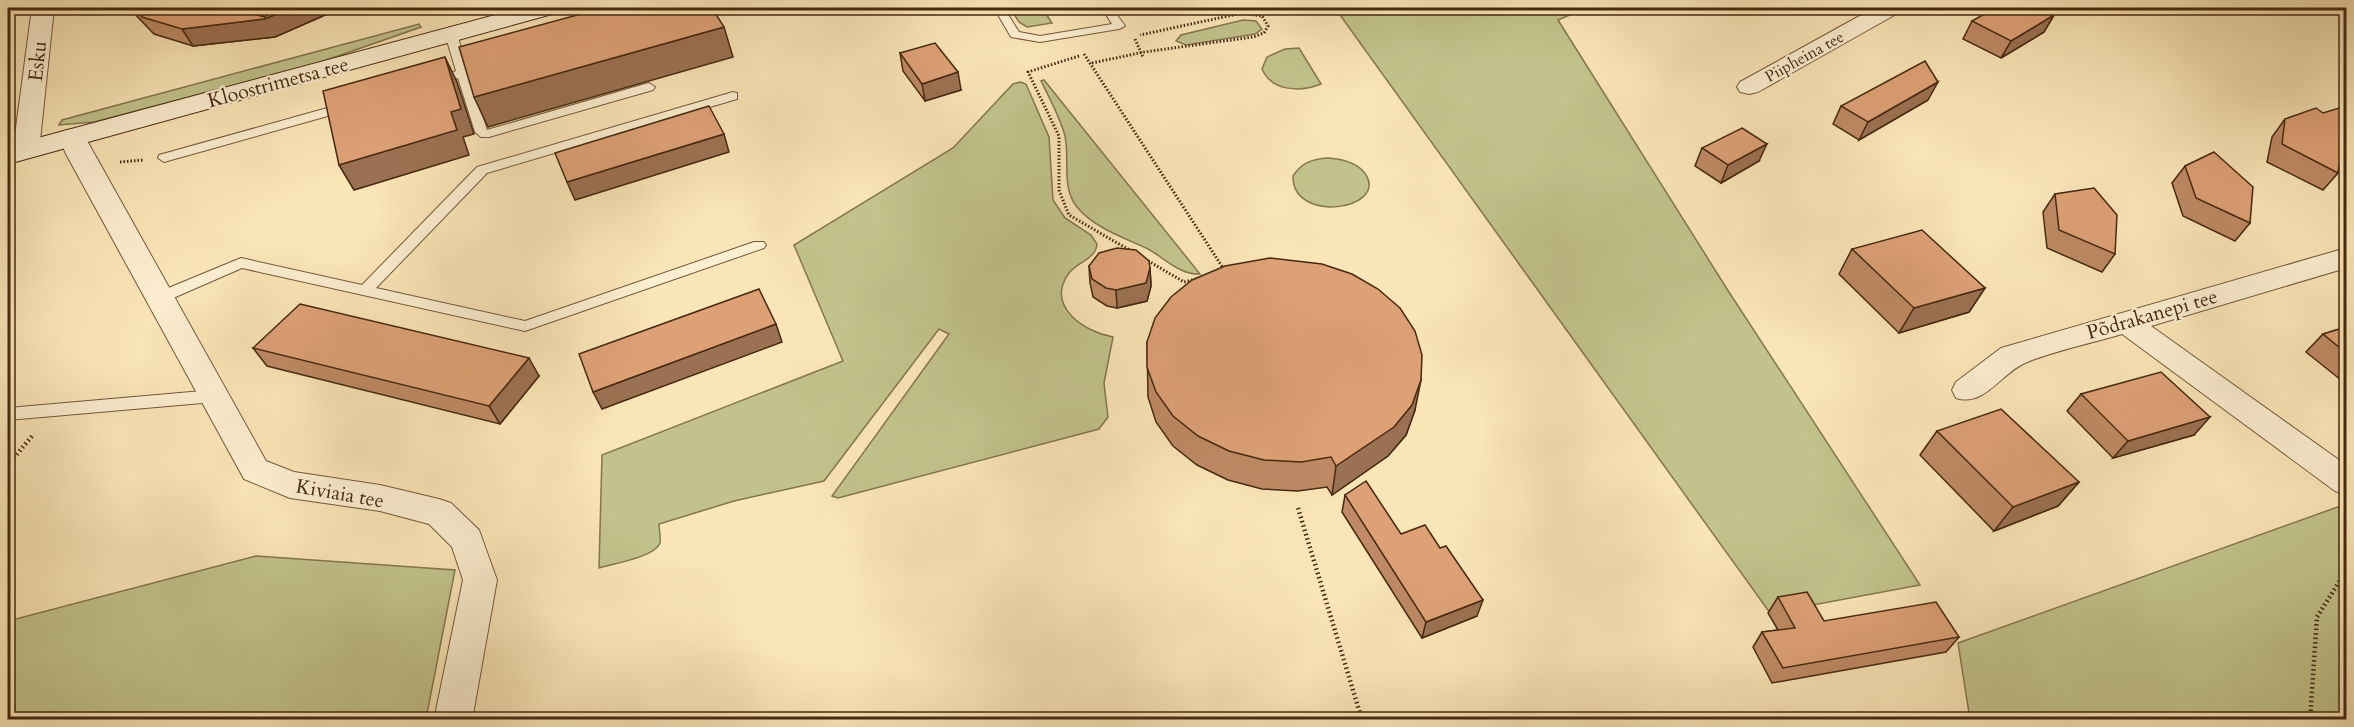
<svg xmlns="http://www.w3.org/2000/svg" width="2354" height="727" viewBox="0 0 2354 727" font-family="Cardo,serif">
	<style>
		.green { fill: #c2c38c; stroke: #84764e; stroke-width: 1.5 }
		.lines { fill: none; stroke-linecap: round; stroke-linejoin: round }
		.service-casing { stroke: #73583a; stroke-width: 2 }
		.minor-casing { stroke: #73583a; stroke-width: 2 }
		.secondary-casing { stroke: #462910; stroke-width: 2 }
		.path-far1 { stroke: #462910; stroke-width: 3; stroke-dasharray: 1.5 2; stroke-linecap: butt }
		.path { stroke: #462910; stroke-width: 4.5; stroke-dasharray: 1.5 3; stroke-linecap: butt }
		.service { fill: #fceed0; fill-rule: evenodd }
		.minor { fill: #fceed0; fill-rule: evenodd }
		.secondary { fill: #fceed0; fill-rule: evenodd }
		.wall { fill: #bf8a65; stroke: #462910; stroke-width: 1.5 }
		.shaded-wall { fill: #9b7153; stroke: #462910; stroke-width: 1.5 }
		.building { fill: #dea176; stroke: #462910; stroke-width: 1.5 }
		.labels { text-anchor: middle; stroke-width: 4.5; stroke-linejoin: round; paint-order: stroke }
		.far-street-label { font-size: 16px; fill: #462910; stroke: #fceed0 }
		.street-label { font-size: 20px; fill: #462910; stroke: #fceed0 }
	</style>
	<rect width="100%" height="100%" fill="#fae5b7"/>
	<filter id="stains"><feTurbulence type="fractalNoise" baseFrequency=".00333" numOctaves="4"/><feColorMatrix values="0 0 0 0 .2 0 0 0 0 .09 0 0 0 0 .02 0 0 0 .5 -.17"/></filter>
	<radialGradient id="worn" r=".72"><stop offset=".6" stop-color="#630" stop-opacity="0"/><stop offset="1" stop-color="#630" stop-opacity=".3"/></radialGradient>
	<!-- green -->
	<g class="green">
		<path d="M1010 8H1042L1052 23 1027 27 1019 22Z"/>
		<path d="M1335 8H1586L1558 20 1727 289 1920 585 1770 613Z"/>
		<path d="M1243 20 1256 21 1262 29 1255 34 1186 45 1176 41 1181 35Z"/>
		<path d="M419 24 421 27 315 64 94 122 59 125 62 120Z"/>
		<path d="M1299 48 1321 84C1301 92 1272 92 1262 69L1267 57 1285 49Z"/>
		<path d="M1044 80 1200 274C1180 275 1166 259 1148 249 1125 238 1094 228 1077 207 1061 188 1070 159 1065 136 1060 117 1050 99 1041 81Z"/>
		<path d="M1020 82 1026 84 1049 137 1053 200 1065 218 1091 235 1097 244C1096 259 1077 262 1069 273 1045 306 1084 332 1113 337L1104 383 1108 417 1099 429 838 498 832 496 949 334 939 329 824 481 734 501 659 524C659 530 661 538 660 543 655 557 612 564 599 568L602 455 843 361 794 245 953 148 1013 84Z"/>
		<path d="M1328 158C1342 159 1358 162 1366 175 1387 210 1292 224 1293 176 1302 162 1313 159 1328 158Z"/>
		<path d="M2346 504V719H1970L1958 643Z"/>
		<path d="M256 556 455 570 426 719H8V621Z"/>
	</g>
	<g class="lines">
		<!-- service casing -->
		<g class="service-casing">
			<g id="service">
				<path d="M994 8H1004L1019 32 1040 36 1112 24 1102 8H1112L1125 26 1119 29 1040 42 1011 37Z"/>
				<path d="M451 31 457 34 467 68 486 62 492 66 469 75 487 130 645 84 649 83 655 87 653 90 489 137H481L475 132 458 78 434 85 428 81 456 71 445 34Z"/>
				<path d="M733 92 737 93V99L487 173 376 288 525 321 754 242H764L766 245 764 248 525 331 242 268 164 302 159 303 152 298 154 294 241 258 362 285 477 167Z"/>
				<path d="M345 103 351 107 349 110 164 162 158 158 159 155Z"/>
				<path d="M214 390 219 392 222 396 219 400 214 402 8 420V408Z"/>
			</g>
		</g>
		<!-- minor casing -->
		<g class="minor-casing">
			<g id="minor">
				<path d="M32 8H54L39 150 35 156 26 158 17 156 13 150Z"/>
				<path d="M1874 8H1901L1898 13 1758 92 1749 94 1740 92 1737 87 1740 82Z"/>
				<path d="M72 129 81 131 85 137 266 461 294 472 380 485 439 499 451 503 479 530 497 580 472 720H434L463 580 452 547 429 524 380 511 290 498 244 479 66 154 59 137 63 131Z"/>
				<path d="M2346 248V268L2151 326 2346 465V495L2335 491 2122 334C2093 343 2048 352 2023 364 2000 375 1984 407 1956 398L1952 390 1956 382 2001 348Z"/>
			</g>
		</g>
		<!-- secondary casing -->
		<g class="secondary-casing">
			<path id="secondary" d="M521 8H559L556 13 8 164V146Z"/>
		</g>
		<!-- path-far1 -->
		<g class="path-far1">
			<path d="M1135 39 1143 57"/>
			<path d="M1084 54 1225 271"/>
			<path d="M1079 56 1028 72 1059 136V190L1069 215 1131 251"/>
			<path d="M1092 63 1144 52 1253 37 1264 33 1268 26 1262 16 1242 13 1140 35"/>
			<path d="M120 162 143 160"/>
			<path d="M1145 259 1184 282 1200 278"/>
		</g>
		<!-- path -->
		<g class="path">
			<path d="M8 465 32 436"/>
			<path d="M1298 508 1362 720"/>
			<path d="M2310 720 2317 617 2346 571"/>
		</g>
		<!-- service -->
		<use href="#service" class="service"/>
		<!-- minor -->
		<use href="#minor" class="minor"/>
		<!-- secondary -->
		<use href="#secondary" class="secondary"/>
	</g>
	<!-- wall -->
	<g class="wall">
		<path d="M129 8H227L265 17 274 8H341L275 37 193 46 154 34Z"/>
		<path d="M2054 15 2044 32 2001 58 1963 39 1972 21Z"/>
		<path d="M900 53 961 90 925 101 903 71Z"/>
		<path d="M1928 100 1859 140 1833 124 1841 106Z"/>
		<path d="M2285 119 2338 173 2323 190 2267 162 2272 137Z"/>
		<path d="M1702 148 1759 161 1721 183 1695 166Z"/>
		<path d="M2185 166 2250 223 2235 241 2183 216 2172 183Z"/>
		<path d="M2055 194 2115 254 2102 272 2047 248 2043 212Z"/>
		<path d="M1852 249 1985 288 1969 312 1899 333 1839 274Z"/>
		<path d="M1089 266 1150 268 1151 286 1147 301 1117 308 1107 306 1093 297 1090 283Z"/>
		<path d="M2346 327V384L2306 352 2323 334Z"/>
		<path d="M1147 342 1415 410 1406 435 1388 456 1332 495 1327 487 1298 491 1262 489 1228 480 1197 465 1173 446 1156 422 1148 397Z"/>
		<path d="M253 348 539 376 500 424 267 366Z"/>
		<path d="M2081 394 2194 435 2113 458 2067 411Z"/>
		<path d="M1937 431 2079 482 2058 506 1994 531 1920 455Z"/>
		<path d="M1345 495 1401 534 1440 548 1477 616 1422 638 1342 512Z"/>
		<path d="M1778 597 1824 621 1959 637 1946 652 1772 683 1753 647 1762 632 1778 630 1768 613Z"/>
	</g>
	<!-- shaded-wall -->
	<g class="shaded-wall">
		<path d="M292 8H341L275 37 193 46 182 29 264 19Z"/>
		<path d="M2054 15 2044 32 2001 58 2011 41Z"/>
		<path d="M724 27 733 57 488 127 474 97Z"/>
		<path d="M445 57 457 82 474 134 463 137 469 155 354 190 339 165 451 112Z"/>
		<path d="M958 72 961 90 925 101 922 84Z"/>
		<path d="M1938 82 1928 100 1859 140 1868 122Z"/>
		<path d="M724 134 729 152 575 200 567 182Z"/>
		<path d="M1767 144 1759 161 1721 183 1728 165Z"/>
		<path d="M1150 268 1151 286 1147 301 1117 308 1116 290Z"/>
		<path d="M1985 288 1969 312 1899 333 1914 308Z"/>
		<path d="M776 324 782 342 602 409 593 392Z"/>
		<path d="M529 358 539 376 500 424 489 406Z"/>
		<path d="M1421 380 1415 410 1406 435 1388 456 1332 495 1336 466Z"/>
		<path d="M2210 417 2194 435 2113 458 2128 441Z"/>
		<path d="M2079 482 2058 506 1994 531 2013 507Z"/>
		<path d="M1483 600 1477 616 1422 638 1426 622Z"/>
	</g>
	<!-- building -->
	<g class="building">
		<path d="M133 8H227L265 17 274 8H292L264 19 182 29 142 17Z"/>
		<path d="M603 8H712L724 27 474 97 459 47Z"/>
		<path d="M1995 8H2037L2054 15 2011 41 1972 21Z"/>
		<path d="M935 43 958 72 922 84 900 53Z"/>
		<path d="M445 57 461 109 451 112 457 130 339 165 323 91Z"/>
		<path d="M1925 61 1938 82 1868 122 1841 106Z"/>
		<path d="M709 106 724 134 567 182 555 153Z"/>
		<path d="M2346 106V117L2338 173 2282 144 2285 119 2316 108 2323 113Z"/>
		<path d="M1742 128 1767 144 1728 165 1702 148Z"/>
		<path d="M2214 152 2253 187 2250 223 2196 198 2185 166Z"/>
		<path d="M2094 188 2117 215 2115 254 2059 230 2055 194Z"/>
		<path d="M1922 230 1985 288 1914 308 1852 249Z"/>
		<path d="M1117 248 1136 250 1149 261 1150 268 1146 283 1116 290 1106 288 1092 279 1089 266 1099 253Z"/>
		<path d="M1270 258 1322 264 1352 274 1378 289 1400 308 1415 331 1422 355 1421 380 1412 405 1394 427 1336 466 1331 457 1301 462 1264 460 1229 451 1198 436 1173 416 1156 392 1147 367V342L1155 318 1171 297 1192 280 1225 266Z"/>
		<path d="M759 289 776 324 593 392 579 354Z"/>
		<path d="M300 304 529 358 489 406 253 348Z"/>
		<path d="M2346 327V353L2323 334Z"/>
		<path d="M2161 372 2210 417 2128 441 2081 394Z"/>
		<path d="M2001 409 2079 482 2013 507 1937 431Z"/>
		<path d="M1366 481 1401 534 1425 525 1440 548 1446 546 1483 600 1426 622 1345 495Z"/>
		<path d="M1807 592 1824 621 1936 602 1959 637 1783 668 1762 632 1795 628 1778 597Z"/>
	</g>
	<g class="labels">
		<!-- far-street labels -->
		<g class="far-street-label">
			<text transform="translate(1804 56) rotate(-29)" y="6">Piipheina tee</text>
		</g>
		<!-- street labels -->
		<g class="street-label">
			<text transform="translate(37 61) rotate(-84)" y="7">Esku</text>
			<text transform="translate(278 82) rotate(-15)" y="7">Kloostrimetsa tee</text>
			<text transform="translate(2152 314) rotate(-16)" y="7">Põdrakanepi tee</text>
			<text transform="translate(340 493) rotate(10)" y="7">Kiviaia tee</text>
		</g>
	</g>
	<!-- margin -->
	<rect width="2354" height="727" fill="none" stroke="#fae5b7" stroke-width="30"/>
	<rect x="9" y="9" width="2336" height="709" fill="none" stroke="#462910" stroke-width="3"/>
	<rect x="15" y="15" width="2324" height="697" fill="none" stroke="#462910" stroke-width="1.5"/>
	<rect width="100%" height="100%" filter="url(#stains)"/>
	<rect width="100%" height="100%" fill="url(#worn)"/>
</svg>
